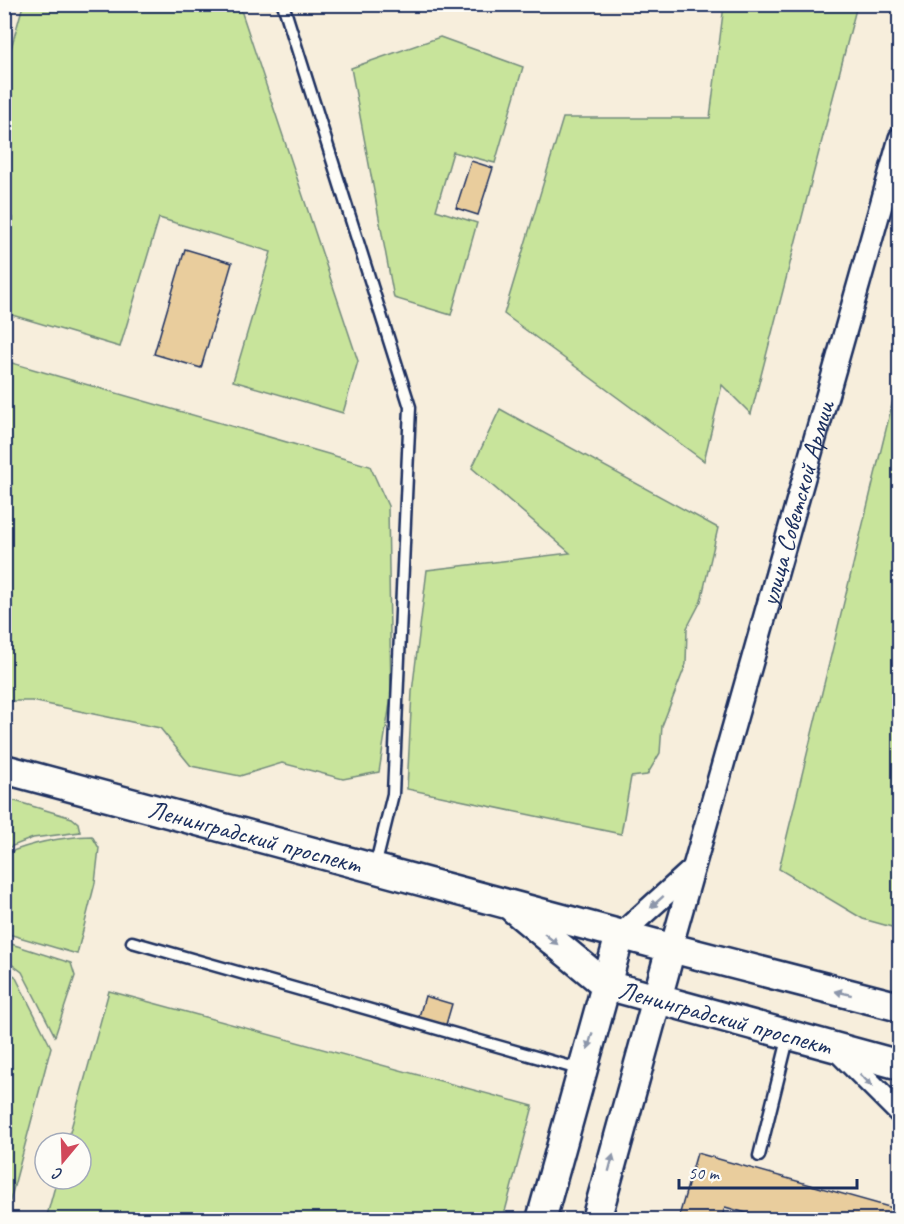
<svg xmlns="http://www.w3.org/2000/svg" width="904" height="1224" viewBox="0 0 904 1224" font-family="Caveat,sans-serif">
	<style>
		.green { fill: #c8e49b; stroke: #728a7c; stroke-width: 1.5 }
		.building { fill: #e9cd9d; stroke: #1b2f5e; stroke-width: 1.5 }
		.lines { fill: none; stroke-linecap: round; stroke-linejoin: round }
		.lane-casing { stroke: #1b2f5e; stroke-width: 15 }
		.street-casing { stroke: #1b2f5e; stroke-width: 26 }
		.secondary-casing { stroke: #1b2f5e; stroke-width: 33 }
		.lane { stroke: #fdfcf7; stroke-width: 10 }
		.street { stroke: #fdfcf7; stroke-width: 21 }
		.secondary { stroke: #fdfcf7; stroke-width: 28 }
		.oneway { fill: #8c96aa }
		.labels { text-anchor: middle; stroke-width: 5; stroke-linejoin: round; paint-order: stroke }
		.street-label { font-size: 26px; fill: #1b2f5e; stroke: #fdfcf7 }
	</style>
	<rect width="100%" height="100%" fill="#f7eedc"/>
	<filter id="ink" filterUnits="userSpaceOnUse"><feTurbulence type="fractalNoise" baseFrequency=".0167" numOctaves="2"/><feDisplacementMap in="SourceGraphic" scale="12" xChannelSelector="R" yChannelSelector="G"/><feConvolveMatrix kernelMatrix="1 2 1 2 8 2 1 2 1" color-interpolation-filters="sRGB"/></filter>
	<g filter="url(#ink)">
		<!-- green -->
		<g class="green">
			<path d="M226 4 241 10 358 361 343 413 233 381 271 252 159 218 120 347 5 313V250L13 218 5 215V70L23 5Z"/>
			<path d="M724 5H857L751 414 722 385 704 461 504 314 563 118H710Z"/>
			<path d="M440 37 523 67 495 163 453 152 436 210 477 223 451 315 394 298 351 68Z"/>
			<path d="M5 361 370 466 388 506 391 697 379 772 343 779 282 763 240 776 191 766 160 728 32 701H5Z"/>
			<path d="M899 376V929L863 919 779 869Z"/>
			<path d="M500 409 718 528 701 601 687 628 686 664 662 726 660 753 647 775 631 777 621 834 407 789 412 692 427 570 570 553 472 468Z"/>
			<path d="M5 798 72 818 78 823 80 832 33 838 5 849Z"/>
			<path d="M92 836 99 848 95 883 77 954 5 933V854C34 842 60 837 92 836Z"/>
			<path d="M5 942 71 963 75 976 55 1036 22 972 10 963Z"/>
			<path d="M4 969 15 976 51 1047 5 1220Z"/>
			<path d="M109 991 533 1106 503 1219H46L57 1179H81V1143H67Z"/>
		</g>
		<!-- building -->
		<g class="building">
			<path d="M471 161 493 168 478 215 456 208Z"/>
			<path d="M185 249 232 263 201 368 154 354Z"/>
			<path d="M425 996 452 1004 445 1028 418 1020Z"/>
			<path d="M697 1153 900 1210V1220H771L725 1207 721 1220H678Z"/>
		</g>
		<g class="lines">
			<!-- lane casing -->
			<g class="lane-casing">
				<g id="lane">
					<path d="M283 4 410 407 393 794 375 867"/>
					<path d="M132 942 582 1070"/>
					<path d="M759 1156 789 1035"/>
				</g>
			</g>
			<!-- street casing -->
			<g class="street-casing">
				<g id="street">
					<path d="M620 935 693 869"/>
					<path id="s1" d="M671 948 900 138"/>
					<path d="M834 1047 900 1113"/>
				</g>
			</g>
			<!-- secondary casing -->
			<g class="secondary-casing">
				<g id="secondary">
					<path id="s2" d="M4 769 671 948 900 1007"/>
					<path id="s3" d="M514 909 606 985 900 1065"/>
					<path d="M541 1220 620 935"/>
					<path d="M596 1220 671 948"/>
				</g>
			</g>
			<!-- lane -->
			<use href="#lane" class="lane"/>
			<!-- street -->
			<use href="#street" class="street"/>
			<!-- secondary -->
			<use href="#secondary" class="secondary"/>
		</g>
		<!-- one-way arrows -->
		<defs><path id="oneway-solid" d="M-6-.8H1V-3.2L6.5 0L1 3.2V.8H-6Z" transform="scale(1.5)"/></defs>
		<g class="oneway">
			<use href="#oneway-solid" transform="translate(657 902) rotate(138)"/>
			<use href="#oneway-solid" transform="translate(551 939) rotate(39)"/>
			<use href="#oneway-solid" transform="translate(843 993) rotate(-166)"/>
			<use href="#oneway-solid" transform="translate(590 1041) rotate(106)"/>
			<use href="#oneway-solid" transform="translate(866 1080) rotate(45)"/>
			<use href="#oneway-solid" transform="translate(611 1163) rotate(-75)"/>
		</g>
	</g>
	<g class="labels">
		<!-- street labels -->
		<g class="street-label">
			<text dy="9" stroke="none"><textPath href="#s1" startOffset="462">улица Советской Армии</textPath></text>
			<text dy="9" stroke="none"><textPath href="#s2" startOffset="260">Ленинградский проспект</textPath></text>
			<text dy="9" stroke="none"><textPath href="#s3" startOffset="243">Ленинградский проспект</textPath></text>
		</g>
	</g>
	<!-- margin -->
	<rect width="904" height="1224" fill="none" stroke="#fdfcf7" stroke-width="24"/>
	<rect x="12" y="12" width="880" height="1200" fill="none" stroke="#1b2f5e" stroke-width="2" filter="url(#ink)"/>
	<!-- north arrow -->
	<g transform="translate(63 1161) rotate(199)"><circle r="28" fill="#fdfcf7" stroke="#a3aaba" stroke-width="1.5"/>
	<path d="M0-4.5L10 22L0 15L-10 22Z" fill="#d1495b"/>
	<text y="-9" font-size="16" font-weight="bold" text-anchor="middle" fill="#1b2f5e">С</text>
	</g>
	<!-- scale -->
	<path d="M679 1179v9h178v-9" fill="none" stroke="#1b2f5e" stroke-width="3"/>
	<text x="688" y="1179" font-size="18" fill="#1b2f5e" stroke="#fdfcf7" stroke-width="4.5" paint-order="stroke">50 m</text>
</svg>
